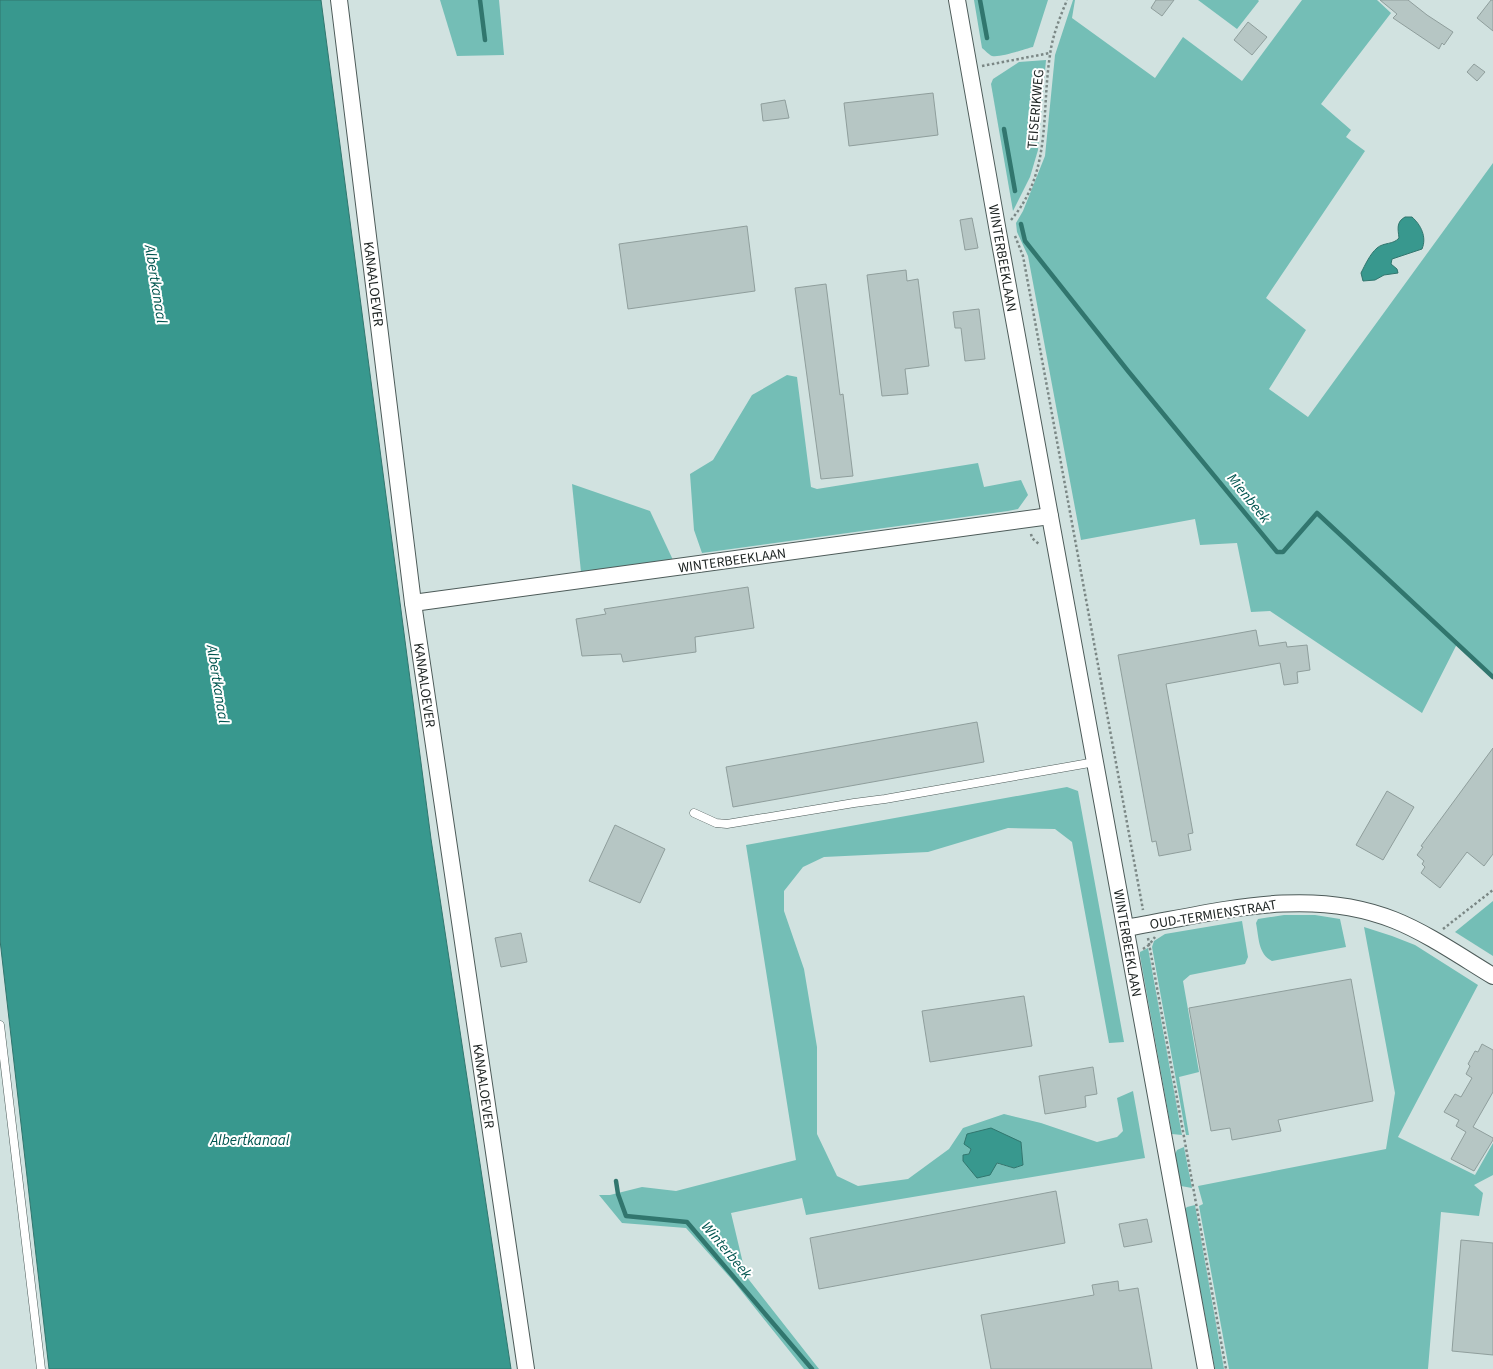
<svg xmlns="http://www.w3.org/2000/svg" width="1493" height="1369" viewBox="0 0 1493 1369" font-family="'Source Sans 3',sans-serif">
	<style>
		.green { fill: #74beb6; fill-rule: evenodd }
		.water { fill: #38988e; stroke: #31766e }
		.lines { fill: none; stroke-linecap: round; stroke-linejoin: round }
		.stream { stroke: #31766e; stroke-width: 4.5 }
		.building { fill: #b6c6c4; stroke: #8f9e9c }
		.lane-casing { stroke: #4d5b59; stroke-width: 9 }
		.street-casing { stroke: #4d5b59; stroke-width: 18 }
		.path { stroke: #7b8785; stroke-width: 2.5; stroke-dasharray: 2.5 2.5; stroke-linecap: butt }
		.lane { stroke: #fff; stroke-width: 8 }
		.street { stroke: #fff; stroke-width: 16 }
		.labels { text-anchor: middle; stroke-width: 4; stroke-linejoin: round; paint-order: stroke }
		.street-label { font-size: 14px; fill: #202625; stroke: #fff }
		.water-label { font-size: 15px; font-style: italic; fill: #00554f; stroke: #fff }
	</style>
	<rect width="100%" height="100%" fill="#d1e2e0"/>
	<!-- green -->
	<g class="green">
		<path d="M440 0H499L504 55 457 56Z"/>
		<path d="M974 0H1048L1033 47C1024 49 1000 58 992 56 989 55 985 50 982 48Z"/>
		<path d="M1073 0H1075L1072 18 1155 78 1183 37 1242 81 1302 0H1377L1391 13 1321 104 1351 130 1346 137 1365 151 1266 298 1306 330 1269 389 1308 417 1493 163V675L1458 642 1422 713 1270 611 1251 612 1237 543 1200 545 1195 519 1081 540 1028 256 1017 232 1016 223 1023 211 1045 156 1055 55Z"/>
		<path d="M1198 0H1258L1259 1 1237 29Z"/>
		<path d="M1046 60 1038 150 1030 177 1013 211 991 84 993 79 1019 62Z"/>
		<path d="M787 375 797 377 811 487 817 489 978 463 984 487 1021 480 1028 495 1018 509 1008 511 702 553 694 530 690 474 713 460 752 395Z"/>
		<path d="M572 484 650 511 673 560 581 572Z"/>
		<path d="M1067 787 1078 791 1124 1042 1109 1043 1072 842 1055 829 1008 828 928 852 824 857 803 867 784 891V911L804 969 817 1047V1134L837 1176 858 1186 908 1179 949 1149 963 1128 1004 1114 1041 1123 1097 1142 1117 1137 1123 1131 1117 1098 1133 1091 1145 1158 806 1215 802 1198 731 1213 746 1276 819 1369H804L735 1283 686 1228 622 1223 599 1195H610L642 1187 676 1191 796 1160 746 845ZM1021 1142 1023 1165 1014 1168 963 1155 969 1154 971 1149Z"/>
		<path d="M1493 901V956L1455 932Z"/>
		<path d="M1284 915H1315L1340 919 1346 947 1272 961C1258 954 1259 938 1256 923L1258 919Z"/>
		<path d="M1242 921 1248 957 1245 964 1190 975 1183 981 1199 1072 1179 1077 1189 1135H1186L1152 947 1154 941 1165 934Z"/>
		<path d="M1364 927 1392 936 1415 945 1478 985 1398 1137 1475 1175 1493 1143V1175L1474 1185 1483 1193 1479 1216 1441 1212 1428 1369H1229L1199 1206 1203 1204 1198 1186 1386 1149 1395 1093Z"/>
		<path d="M1148 948 1182 1135 1172 1134 1140 956V952Z"/>
		<path d="M1184 1147 1192 1188 1181 1186 1175 1154 1177 1150Z"/>
		<path d="M1195 1205 1224 1369H1215L1185 1209 1187 1207Z"/>
	</g>
	<!-- water -->
	<g class="water">
		<path d="M0 0H321L431 839 511 1369H49L0 940Z"/>
		<path d="M1405 217H1412C1421 225 1427 237 1422 249L1392 259 1391 264 1397 269 1398 273 1384 275 1375 280 1363 281 1361 273C1365 265 1370 254 1377 248 1384 242 1393 245 1399 238 1398 229 1396 222 1405 217Z"/>
		<path d="M991 1128 1021 1142 1023 1165 1014 1168 997 1163 990 1175 977 1178 963 1161V1155L969 1154 971 1149 964 1144 967 1134Z"/>
	</g>
	<g class="lines">
		<!-- stream -->
		<g class="stream">
			<path d="M480 0 485 40"/>
			<path d="M980 0 987 38"/>
			<path d="M1004 129 1015 191"/>
			<path d="M1021 224 1025 241 1128 371 1277 552H1283L1317 513 1493 677"/>
			<path d="M616 1181 618 1194 626 1216 687 1222 812 1369"/>
		</g>
	</g>
	<!-- building -->
	<g class="building">
		<path d="M1156 0H1174L1162 16 1151 8Z"/>
		<path d="M1380 0H1408L1427 15 1453 32 1444 45 1442 43 1439 49 1393 18 1397 14Z"/>
		<path d="M1491 0H1493V31L1477 18Z"/>
		<path d="M1248 22 1267 37 1252 55 1234 40Z"/>
		<path d="M1474 64 1485 72 1477 81 1467 72Z"/>
		<path d="M933 93 938 135 849 146 844 103Z"/>
		<path d="M785 100 789 118 763 121 761 104Z"/>
		<path d="M972 218 978 248 965 250 960 220Z"/>
		<path d="M747 226 755 291 628 309 619 244Z"/>
		<path d="M906 270 907 281 918 279 929 366 905 369 908 394 882 396 867 275Z"/>
		<path d="M826 284 840 395 843 394 853 476 821 479 795 288Z"/>
		<path d="M979 309 985 359 965 361 961 328H955L953 312Z"/>
		<path d="M748 587 754 628 695 637 696 652 623 662 621 654 582 656 576 619 606 614 604 609Z"/>
		<path d="M1256 630 1259 646 1286 642 1287 647 1307 645 1310 670 1297 672 1298 683 1284 685 1280 663 1166 684 1193 833 1188 834 1191 850 1159 856 1156 841 1152 842 1118 655Z"/>
		<path d="M977 722 984 762 733 807 726 767Z"/>
		<path d="M1493 748V854L1484 866 1467 852 1440 888 1421 873 1425 867 1422 864 1424 861 1417 855 1423 847 1421 846Z"/>
		<path d="M1387 791 1414 807 1383 860 1356 845Z"/>
		<path d="M615 825 665 849 640 903 589 881Z"/>
		<path d="M521 933 527 962 501 967 495 938Z"/>
		<path d="M1351 979 1373 1101 1278 1120 1281 1131 1232 1140 1230 1128 1211 1131 1189 1008Z"/>
		<path d="M1024 996 1032 1046 930 1062 922 1011Z"/>
		<path d="M1482 1044 1493 1050V1092L1473 1127 1493 1138V1140L1474 1171 1451 1159 1466 1132 1456 1126 1459 1120 1444 1112 1455 1094 1461 1097 1472 1078 1466 1074 1470 1066 1468 1064 1475 1051 1478 1052Z"/>
		<path d="M1093 1067 1097 1094 1085 1096 1086 1107 1045 1114 1039 1076Z"/>
		<path d="M1056 1191 1065 1243 819 1289 810 1238Z"/>
		<path d="M1147 1219 1152 1242 1124 1247 1119 1224Z"/>
		<path d="M1461 1240 1493 1243V1355L1452 1351Z"/>
		<path d="M1118 1281 1119 1291 1138 1288 1152 1369H991L981 1315 1094 1295 1092 1285Z"/>
	</g>
	<g class="lines">
		<!-- lane casing -->
		<g class="lane-casing">
			<g id="lane">
				<path d="M694 813 716 823 727 824 854 803 885 799 1095 762"/>
				<path d="M0 1025 41 1369"/>
			</g>
		</g>
		<!-- street casing -->
		<g class="street-casing">
			<g id="street">
				<path d="M339 0 413 603 526 1369"/>
				<path d="M957 0 998 232 1206 1369"/>
				<path d="M413 603 1050 516"/>
				<path d="M1126 928C1214 913 1307 885 1394 920 1427 933 1463 958 1493 976"/>
			</g>
		</g>
		<!-- path -->
		<g class="path">
			<path d="M982 66 1050 53"/>
			<path d="M1011 220C1052 172 1041 113 1050 55 1052 37 1060 17 1067 0"/>
			<path d="M1015 236 1023 256 1143 910"/>
			<path d="M1031 534 1032 538 1040 545"/>
			<path d="M1443 929 1493 890"/>
			<path d="M1148 938 1226 1369"/>
			<path d="M1143 949 1149 945 1155 937"/>
		</g>
		<!-- lane -->
		<use href="#lane" class="lane"/>
		<!-- street -->
		<use href="#street" class="street"/>
	</g>
	<g class="labels">
		<!-- street labels -->
		<g class="street-label">
			<text transform="translate(1035 109) rotate(-85)" y="5">TEISERIKWEG</text>
			<text transform="translate(1003 258) rotate(80)" y="5">WINTERBEEKLAAN</text>
			<text transform="translate(374 284) rotate(83)" y="5">KANAALOEVER</text>
			<text transform="translate(732 560) rotate(-8)" y="5">WINTERBEEKLAAN</text>
			<text transform="translate(425 685) rotate(82)" y="5">KANAALOEVER</text>
			<text transform="translate(1213 914) rotate(-9)" y="5">OUD-TERMIENSTRAAT</text>
			<text transform="translate(1128 943) rotate(80)" y="5">WINTERBEEKLAAN</text>
			<text transform="translate(484 1086) rotate(82)" y="5">KANAALOEVER</text>
		</g>
		<!-- water labels -->
		<g class="water-label">
			<text transform="translate(156 284) rotate(81)" y="5">Albertkanaal</text>
			<text transform="translate(1249 498) rotate(51)" y="5">Mienbeek</text>
			<text transform="translate(218 684) rotate(81)" y="5">Albertkanaal</text>
			<text x="250" y="1145">Albertkanaal</text>
			<text transform="translate(727 1250) rotate(50)" y="5">Winterbeek</text>
		</g>
	</g>
</svg>
